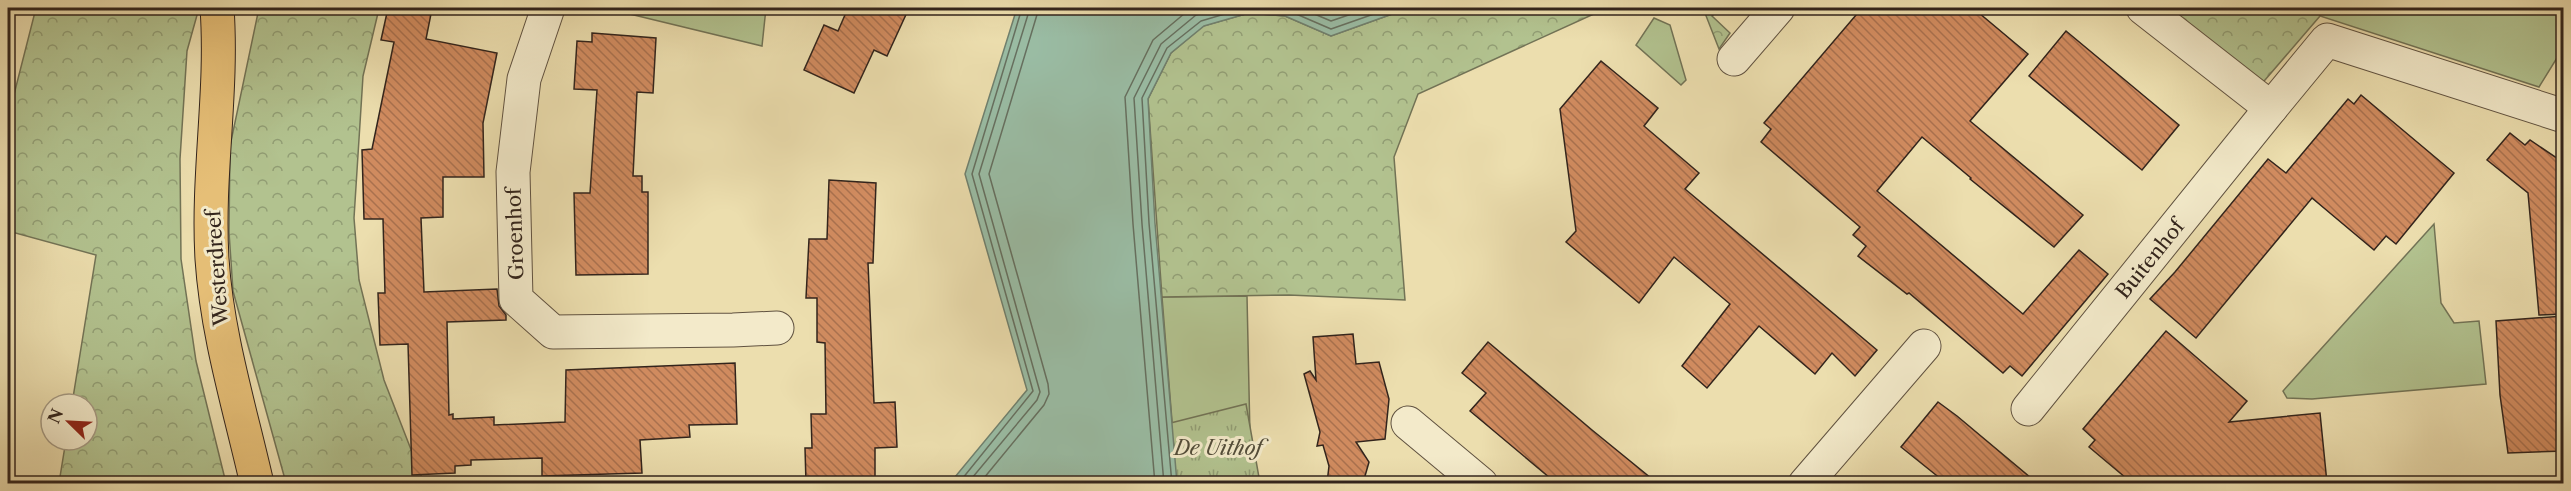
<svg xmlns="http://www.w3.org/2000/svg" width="2571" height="491" viewBox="0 0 2571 491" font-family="'Libre Caslon Text',serif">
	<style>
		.grass { fill: #b2c28f; stroke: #727356; stroke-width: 1.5 }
		.forest { fill: url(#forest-crowns); stroke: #727356; stroke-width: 1.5 }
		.park { fill: url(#park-tufts); stroke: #727356; stroke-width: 1.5 }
		.water { fill: #9abda5; stroke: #70806e; stroke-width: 1.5 }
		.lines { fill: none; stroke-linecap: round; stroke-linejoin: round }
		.shore { stroke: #667060; stroke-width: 1.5 }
		.building { fill: url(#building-back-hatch); stroke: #32241c; stroke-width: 1.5 }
		.minor-casing { stroke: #605240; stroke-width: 35 }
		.major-casing { stroke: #32241c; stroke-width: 35 }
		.minor { stroke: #f3eaca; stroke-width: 33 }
		.major { stroke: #e6bf77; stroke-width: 33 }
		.labels { text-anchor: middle; stroke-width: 6; stroke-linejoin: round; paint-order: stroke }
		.street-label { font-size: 20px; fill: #32241c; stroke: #f3eaca }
		.park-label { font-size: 20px; font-style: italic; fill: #524c39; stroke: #f3eaca }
	</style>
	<defs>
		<pattern id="forest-crowns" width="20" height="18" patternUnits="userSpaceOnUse" patternTransform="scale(1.5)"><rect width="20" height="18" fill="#b2c28f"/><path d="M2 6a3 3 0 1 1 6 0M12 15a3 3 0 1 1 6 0" fill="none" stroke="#919d74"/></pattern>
		<pattern id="park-tufts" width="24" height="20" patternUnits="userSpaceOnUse" patternTransform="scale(1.5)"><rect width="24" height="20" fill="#b2c28f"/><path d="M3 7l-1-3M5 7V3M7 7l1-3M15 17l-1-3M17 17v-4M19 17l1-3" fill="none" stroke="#919d74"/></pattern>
		<pattern id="building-back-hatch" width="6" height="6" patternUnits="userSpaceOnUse" patternTransform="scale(1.5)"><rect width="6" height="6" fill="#d08b5f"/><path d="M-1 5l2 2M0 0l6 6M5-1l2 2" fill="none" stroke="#a9714e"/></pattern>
	</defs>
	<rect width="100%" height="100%" fill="#ecdeae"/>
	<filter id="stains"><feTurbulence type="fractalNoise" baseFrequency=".00333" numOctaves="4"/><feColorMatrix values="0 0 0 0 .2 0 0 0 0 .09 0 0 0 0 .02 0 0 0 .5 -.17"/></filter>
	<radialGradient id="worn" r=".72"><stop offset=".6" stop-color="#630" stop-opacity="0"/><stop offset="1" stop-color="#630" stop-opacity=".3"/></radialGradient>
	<!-- grass -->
	<g class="grass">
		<path d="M605 8H766L762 46Z"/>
		<path d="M2318 8H2563V54L2560 53 2539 87 2320 16Z"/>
		<path d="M1654 18 1670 25 1686 80 1681 85 1636 45Z"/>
		<path d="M2434 224 2441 303 2454 323 2479 321 2486 384 2312 399 2287 398 2283 391Z"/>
		<path d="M1247 296 1251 483H1177L1162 297Z"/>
	</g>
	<!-- forest -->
	<g class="forest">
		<path d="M36 8H199L187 51 180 159 181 259 196 361 226 483H59L66 440H87V404H72L96 255 8 231V118Z"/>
		<path d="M259 8H383L378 13 363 76 354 218 359 280 384 380 424 483H286L233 291 229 232 230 146Z"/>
		<path d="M1409 8H1607L1418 94 1394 157 1405 300 1289 295 1162 297 1148 99 1171 53 1203 26 1249 13 1285 16 1331 36Z"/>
		<path d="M1703 8H1720L1712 16 1730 33 1719 49Z"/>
		<path d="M2163 8H2318L2320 16 2259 87Z"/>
	</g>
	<!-- park -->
	<path class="park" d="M1246 404 1260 483 929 484Z"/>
	<!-- water -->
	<path class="water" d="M1017 8H1409L1331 36 1285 16 1249 13 1204 26 1171 53 1148 99 1155 223 1177 483H950L1027 390 965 174Z"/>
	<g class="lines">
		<!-- shore -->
		<g class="shore">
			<path d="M1259 8 1287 10 1331 29 1391 8"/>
			<path d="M1300 8 1331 21 1369 8"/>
			<path d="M958 484 1033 391 972 174 1022 8"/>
			<path d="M967 484 1037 400 1040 392 979 174 1030 8"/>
			<path d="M979 484 1044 405 1049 394 1048 384 989 174 1039 8"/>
			<path d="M1155 484 1133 224 1125 97 1153 40 1191 8"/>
			<path d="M1164 484 1142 224 1134 98 1161 44 1196 15 1219 8"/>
			<path d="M1172 484 1149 223 1142 98 1167 48 1201 21 1245 8"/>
		</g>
	</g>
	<!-- building -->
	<g class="building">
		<path d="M388 8 431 14 426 39 497 53 483 123 484 177H443V217L421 218 424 292 497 289 499 306 506 315V320L447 322 449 415 453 414V419L494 417V425L565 422 566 370 735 363 737 424 689 425 690 437 640 440 642 473 542 476V458L471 460V465L455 466V473L412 475 408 344 380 345 378 293H385L383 219H364L362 150 372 149 394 42 381 40Z"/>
		<path d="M848 8H909L887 56 874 50 854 93 804 70 824 25 838 31Z"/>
		<path d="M1862 8H1973L2028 54 1970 121 2083 215 2054 247 1970 179 1971 178 1922 137 1877 191 2023 314 2079 250 2108 274 2022 376 2010 366 2003 373 1909 293 1907 294 1858 256 1866 246 1853 235 1860 227 1761 142 1771 129 1764 123Z"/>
		<path d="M2066 31 2179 125 2142 170 2029 76Z"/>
		<path d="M592 33 656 38 653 93 637 92 633 176H642V192H648V274L576 275 574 193H590L597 90 574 89 577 41 592 42Z"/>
		<path d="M1601 61 1658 108 1644 126 1699 173 1685 189 1877 350 1855 376 1832 353 1815 374 1759 326 1707 388 1682 366 1730 304 1674 257 1639 303 1566 242 1576 231 1560 109Z"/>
		<path d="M2361 95 2454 173 2396 244 2386 236 2374 250 2312 198 2196 338 2150 299 2175 272 2268 159 2286 173 2348 99 2354 104Z"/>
		<path d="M2510 133 2525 145 2530 140 2564 163V314L2539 315 2528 193 2487 160Z"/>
		<path d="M829 180 876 183 873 263H868L874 403 895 402 897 447 875 448V481L806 483 805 448H812L811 414H826L825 343 817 342V298H806L809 239H827Z"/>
		<path d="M2564 316V451L2508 453 2500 395 2496 321Z"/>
		<path d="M2166 331 2247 401 2229 422 2320 413 2327 483H2132L2089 447 2095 440 2083 429Z"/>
		<path d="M1353 334 1356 364 1379 362 1389 399 1385 439 1356 442 1369 462 1363 483H1327L1329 466 1323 445 1317 446 1320 432 1304 374 1310 371 1316 380 1313 337Z"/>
		<path d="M1488 342 1592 430 1657 483H1556L1470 411 1486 393 1462 373Z"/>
		<path d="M1938 402 1957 416 2037 483H1946L1901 447Z"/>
	</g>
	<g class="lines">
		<!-- minor casing -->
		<g class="minor-casing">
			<g id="minor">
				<path d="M548 8 524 79 513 172 516 299 553 332 733 330 777 328"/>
				<path d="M1734 59 1778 8"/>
				<path d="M2271 108 2327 40 2564 116"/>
				<path d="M2028 409 2271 108 2143 8"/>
				<path d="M1408 423 1481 484"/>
				<path d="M1805 484 1924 346"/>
			</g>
		</g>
		<!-- major casing -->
		<g class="major-casing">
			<path id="major" d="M217 8C223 91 207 175 212 259 217 335 240 409 257 484"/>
		</g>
		<!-- minor -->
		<use href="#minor" class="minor"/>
		<!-- major -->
		<use href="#major" class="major"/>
	</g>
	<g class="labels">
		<!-- street labels -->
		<g class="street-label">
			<text transform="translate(515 234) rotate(-92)" y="7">Groenhof</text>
			<text transform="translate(2150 259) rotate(-51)" y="7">Buitenhof</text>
			<text transform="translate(217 268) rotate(-94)" y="7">Westerdreef</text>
		</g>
		<!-- park labels -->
		<g class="park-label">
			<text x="1218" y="455">De Uithof</text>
		</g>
	</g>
	<!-- margin -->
	<rect width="2571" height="491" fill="none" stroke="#ecdeae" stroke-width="30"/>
	<rect x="9" y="9" width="2553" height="473" fill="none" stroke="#32241c" stroke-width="3"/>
	<rect x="15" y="15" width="2541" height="461" fill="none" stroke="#32241c" stroke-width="1.5"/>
	<!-- north arrow -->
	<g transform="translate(69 422) rotate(294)"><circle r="28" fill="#f3eaca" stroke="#a69b84" stroke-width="1.5"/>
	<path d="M0-4.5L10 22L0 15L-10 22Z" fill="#8f2418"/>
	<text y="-9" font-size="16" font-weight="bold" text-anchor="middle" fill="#32241c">N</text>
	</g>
	<rect width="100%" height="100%" filter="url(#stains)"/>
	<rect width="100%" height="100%" fill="url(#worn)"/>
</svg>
